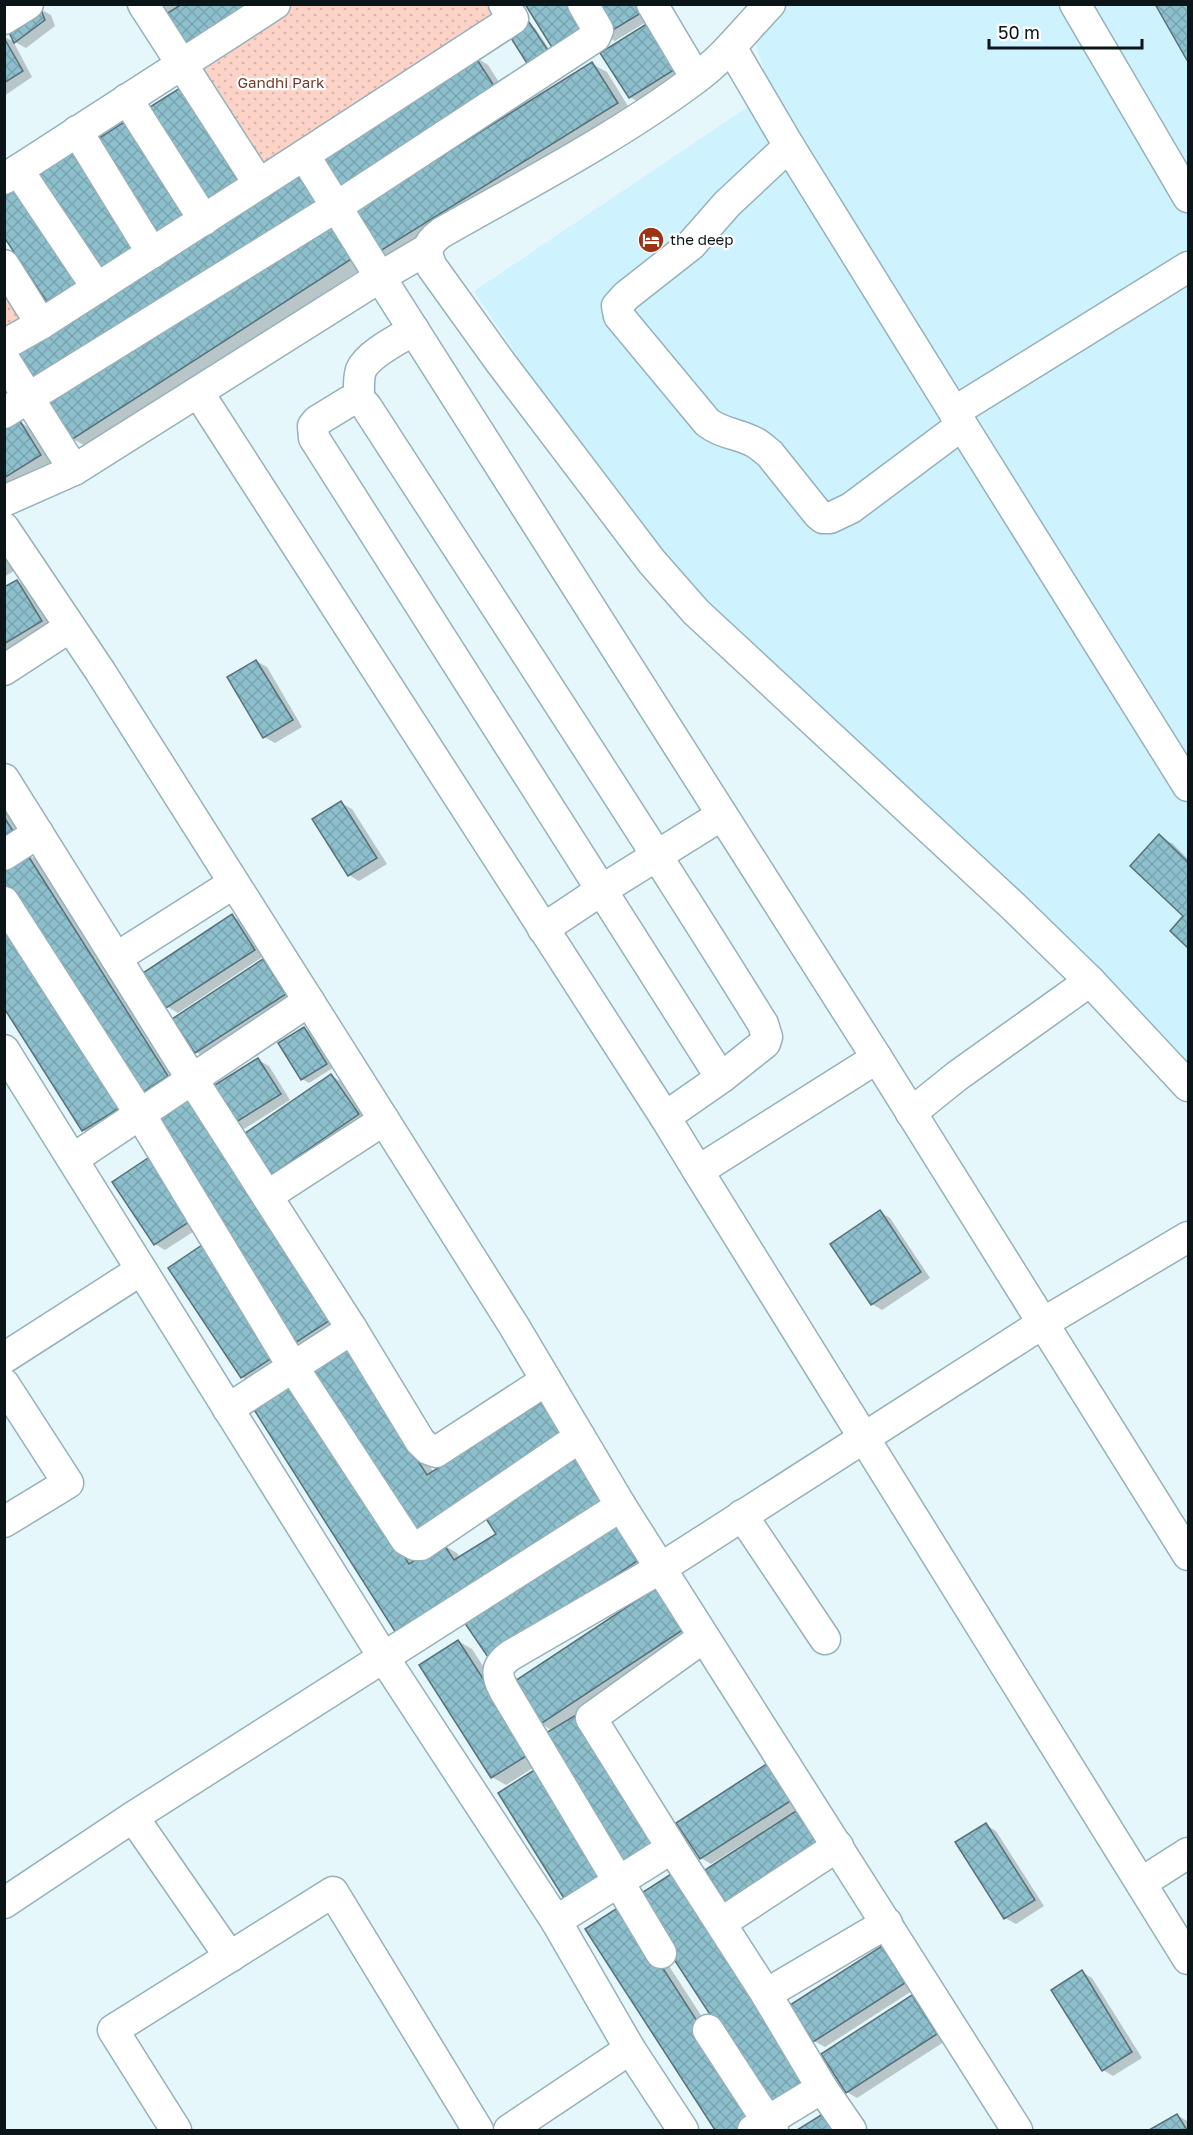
<svg xmlns="http://www.w3.org/2000/svg" width="1193" height="2135" viewBox="0 0 1193 2135" font-family="'Golos Text',sans-serif">
	<style>
		.built { fill: #cef3fe }
		.grass { fill: url(#grass-dots) }
		.shadow { fill: #0003 }
		.building { fill: url(#building-cross-hatch); stroke: #587179; stroke-width: 1.5 }
		.lines { fill: none; stroke-linecap: round; stroke-linejoin: round }
		.minor-casing { stroke: #96b1b9; stroke-width: 33 }
		.minor { stroke: #fff; stroke-width: 30 }
		.labels { text-anchor: middle; stroke-width: 4.5; stroke-linejoin: round; paint-order: stroke }
		.park-label { font-size: 15px; fill: #743a2b; stroke: #fff }
		.poi-label { font-size: 15px; fill: #0b1518; stroke: #fff; text-anchor: start }
	</style>
	<defs>
		<pattern id="grass-dots" width="8" height="8" patternUnits="userSpaceOnUse" patternTransform="scale(1.5)"><rect width="8" height="8" fill="#fdd3c7"/><path d="M2 2h.1M6 6h.1" fill="none" stroke="#d8b4aa" stroke-width="1.8" stroke-linecap="round"/></pattern>
		<pattern id="building-cross-hatch" width="8" height="8" patternUnits="userSpaceOnUse" patternTransform="scale(1.5)"><rect width="8" height="8" fill="#8ebfcd"/><path d="M0 0l8 8M0 8l8-8" fill="none" stroke="#79a3af"/></pattern>
	</defs>
	<rect width="100%" height="100%" fill="#e6f7fc"/>
	<!-- built -->
	<path class="built" d="M790 5H1188V1073L697 627 474 291 770 92 751 27Z"/>
	<!-- grass -->
	<g class="grass">
		<path d="M287 5H495L503 17 260 170 191 65Z"/>
		<path d="M4 279 30 320 4 335Z"/>
	</g>
	<!-- shadow -->
	<g class="shadow">
		<path d="M153 4H291L200 64Z"/>
		<path d="M586 4H642L651 19 615 41 604 35Z"/>
		<path d="M1157 4H1188V59Z"/>
		<path d="M40 9 51 15 55 26 26 48 15 42 7 27Z"/>
		<path d="M529 24 535 28 556 59 511 35Z"/>
		<path d="M648 25 686 74 640 103 630 97Z"/>
		<path d="M4 37 13 41 32 77 4 96Z"/>
		<path d="M474 56 488 65 511 101 356 197Z"/>
		<path d="M592 64 607 72 631 111 392 260 378 252Z"/>
		<path d="M180 90 254 196 218 219Z"/>
		<path d="M332 220 369 264 87 447 73 439Z"/>
		<path d="M20 422 34 431 54 463 4 495V432Z"/>
		<path d="M4 538 22 566 4 577Z"/>
		<path d="M17 581 31 590 56 629 4 661V589Z"/>
		<path d="M256 661 267 667 302 727 275 743 264 737Z"/>
		<path d="M341 803 352 809 387 864 359 881 349 875Z"/>
		<path d="M4 804 26 839 4 852Z"/>
		<path d="M1159 836 1173 844 1188 859V946L1172 931 1185 916Z"/>
		<path d="M25 853 39 861 182 1084 146 1107Z"/>
		<path d="M232 916 242 922 264 956 178 1013 168 1007 145 973Z"/>
		<path d="M263 961 273 967 295 1000 206 1058 196 1052Z"/>
		<path d="M4 1006 136 1114 97 1138 83 1130Z"/>
		<path d="M304 1028 310 1032 333 1068 309 1083 302 1079Z"/>
		<path d="M258 1060 269 1066 290 1100 244 1129 234 1123Z"/>
		<path d="M331 1076 342 1082 368 1120 280 1181 269 1175Z"/>
		<path d="M151 1120 351 1323 310 1350 296 1342Z"/>
		<path d="M114 1182 202 1226 165 1250 155 1244Z"/>
		<path d="M880 1212 890 1218 930 1278 882 1310 872 1304Z"/>
		<path d="M220 1253 291 1362 256 1385 242 1377Z"/>
		<path d="M355 1350 434 1473 585 1448 411 1640 306 1389 416 1562 443 1545 457 1553 460 1558 498 1534 484 1512 431 1546Z"/>
		<path d="M612 1520 653 1568 505 1667Z"/>
		<path d="M674 1595 700 1635 553 1731 540 1723Z"/>
		<path d="M458 1641 472 1649 544 1761 506 1785 492 1777Z"/>
		<path d="M768 1765 801 1807 794 1811 807 1819 831 1856 755 1840 754 1837 711 1864 701 1858Z"/>
		<path d="M986 1825 996 1831 1044 1906 1016 1924 1005 1918Z"/>
		<path d="M636 1915 774 2128 770 2130H716L587 1929Z"/>
		<path d="M882 1948 892 1954 915 1989 825 2047 814 2041Z"/>
		<path d="M1082 1972 1092 1978 1142 2058 1113 2076 1103 2070Z"/>
		<path d="M912 1997 923 2003 947 2040 857 2098 847 2092Z"/>
		<path d="M1177 2115 1187 2121 1188 2130H1152Z"/>
	</g>
	<!-- building -->
	<g class="building">
		<path d="M182 4H265L185 57 160 18Z"/>
		<path d="M525 4H573L590 33 556 54Z"/>
		<path d="M584 4H636L641 13 603 36Z"/>
		<path d="M1155 4H1188V62Z"/>
		<path d="M40 7 45 20 14 43 7 28Z"/>
		<path d="M529 22 551 55 530 68 509 35Z"/>
		<path d="M648 23 677 68 629 98 600 53Z"/>
		<path d="M4 38 23 71 4 83Z"/>
		<path d="M474 55 498 92 341 190 318 152Z"/>
		<path d="M592 62 618 103 377 253 352 212Z"/>
		<path d="M180 88 244 190 207 214 142 112Z"/>
		<path d="M132 117 196 216 159 239 96 140Z"/>
		<path d="M74 150 140 253 103 277 37 175Z"/>
		<path d="M300 170 323 206 38 386 16 350Z"/>
		<path d="M24 183 84 278 47 302 4 237V196Z"/>
		<path d="M332 219 356 256 71 440 47 403Z"/>
		<path d="M20 421 41 455 4 478V430Z"/>
		<path d="M17 580 42 621 4 644V587Z"/>
		<path d="M256 660 293 720 263 738 227 677Z"/>
		<path d="M341 801 377 858 348 876 312 819Z"/>
		<path d="M4 817 13 831 4 836Z"/>
		<path d="M1159 834 1188 862V948L1170 931 1183 916 1130 866Z"/>
		<path d="M25 851 168 1076 131 1100 4 901V864Z"/>
		<path d="M232 914 255 950 166 1008 143 973Z"/>
		<path d="M4 918 123 1106 82 1131 4 1008Z"/>
		<path d="M263 959 286 994 195 1053 172 1019Z"/>
		<path d="M304 1027 327 1064 301 1080 278 1043Z"/>
		<path d="M258 1058 281 1094 233 1124 210 1088Z"/>
		<path d="M331 1074 359 1114 268 1177 241 1136Z"/>
		<path d="M192 1091 338 1315 295 1343 149 1119Z"/>
		<path d="M151 1156 192 1220 154 1245 112 1182Z"/>
		<path d="M880 1210 921 1272 871 1305 830 1244Z"/>
		<path d="M205 1243 278 1354 241 1378 168 1268Z"/>
		<path d="M341 1340 427 1475 546 1399 572 1440 416 1539 304 1364Z"/>
		<path d="M292 1379 409 1564 443 1543 454 1560 496 1534 483 1514 575 1455 604 1500 396 1633 251 1405Z"/>
		<path d="M612 1518 640 1559 490 1660 462 1619Z"/>
		<path d="M660 1585 687 1627 539 1725 512 1683Z"/>
		<path d="M458 1640 531 1753 491 1778 419 1665Z"/>
		<path d="M576 1715 656 1846 622 1867 541 1736Z"/>
		<path d="M768 1763 792 1800 700 1859 676 1823Z"/>
		<path d="M539 1767 607 1874 565 1900 498 1793Z"/>
		<path d="M796 1811 822 1850 730 1909 705 1870Z"/>
		<path d="M986 1823 1035 1900 1004 1919 955 1842Z"/>
		<path d="M671 1874 809 2087 773 2111 634 1898Z"/>
		<path d="M622 1905 761 2120 744 2130H715L585 1929Z"/>
		<path d="M882 1946 905 1983 813 2042 790 2005Z"/>
		<path d="M1082 1970 1132 2052 1102 2071 1051 1990Z"/>
		<path d="M912 1995 937 2034 846 2093 821 2054Z"/>
		<path d="M826 2112 838 2130H797Z"/>
		<path d="M1177 2114 1187 2130H1149Z"/>
	</g>
	<g class="lines">
		<!-- minor casing -->
		<g class="minor-casing">
			<g id="minor">
				<path d="M143 4 259 184 304 155"/>
				<path d="M504 4 513 19 304 155 380 277 877 1058 1188 1555"/>
				<path d="M652 4 696 78"/>
				<path d="M770 4C745 30 724 58 695 79 618 137 525 185 441 233 426 244 425 252 432 267L501 363 652 562 696 612 1014 907 1090 981 1188 1086"/>
				<path d="M1075 4 1188 197"/>
				<path d="M4 19 28 4"/>
				<path d="M731 47 789 146 954 412 1188 267"/>
				<path d="M127 99 204 220"/>
				<path d="M77 131 152 253"/>
				<path d="M789 146 727 204 691 245 626 296 617 306 619 316 707 422C720 433 739 434 754 442 760 445 765 450 770 454L818 514 823 518H830L851 508 962 425"/>
				<path d="M18 170 97 288"/>
				<path d="M4 179 275 4"/>
				<path d="M4 265 41 324 4 345"/>
				<path d="M41 324 259 184"/>
				<path d="M4 359 74 470"/>
				<path d="M198 392 665 1117 698 1171 877 1058"/>
				<path d="M359 399C359 390 358 379 361 370 368 354 399 339 414 330"/>
				<path d="M954 412 1188 786"/>
				<path d="M4 413 336 207 589 41 595 37 598 30 583 4"/>
				<path d="M4 501 74 470 380 277 426 250"/>
				<path d="M4 528 100 671 331 1036 514 1326 621 1506 1017 2130"/>
				<path d="M4 670 70 627"/>
				<path d="M4 779 178 1057 352 1329 420 1441 428 1449 436 1452 545 1381"/>
				<path d="M4 855 38 833"/>
				<path d="M4 902 140 1114 293 1367 406 1540 415 1545H421L580 1437"/>
				<path d="M543 929 600 891 722 815"/>
				<path d="M116 958 234 883"/>
				<path d="M4 1050 384 1658 556 1921 630 2049 683 2130"/>
				<path d="M911 1113 957 1076 1090 981"/>
				<path d="M665 1117 721 1078 765 1043 767 1037 763 1024C634 816 499 612 366 406L359 399 348 402 317 421 313 426 314 438 721 1078"/>
				<path d="M73 1159 309 1001"/>
				<path d="M698 1171 1188 1959"/>
				<path d="M267 1196 384 1120"/>
				<path d="M4 1358 141 1270"/>
				<path d="M4 1384 68 1483 4 1522"/>
				<path d="M228 1409 352 1329"/>
				<path d="M742 1515 825 1639"/>
				<path d="M133 1817 230 1957"/>
				<path d="M672 1848 766 1994 822 2088 753 2130"/>
				<path d="M1141 1883 1188 1853"/>
				<path d="M4 1903 133 1817 621 1506"/>
				<path d="M556 1921 672 1848 591 1718 704 1637"/>
				<path d="M721 1923 838 1846"/>
				<path d="M661 1953 504 1690C496 1675 495 1666 511 1655L661 1568 1043 1323 1188 1237"/>
				<path d="M766 1994 887 1923"/>
				<path d="M708 2030 773 2130"/>
				<path d="M822 2088 851 2130"/>
				<path d="M176 2130 113 2030 333 1892 478 2130"/>
				<path d="M509 2130 630 2049"/>
			</g>
		</g>
		<!-- minor -->
		<use href="#minor" class="minor"/>
	</g>
	<!-- icons -->
	<defs>
		<g id="hotel-disc" transform="scale(1.35)"><circle r="9.5" fill="#9b3417" stroke="#fff"/><path d="M-6-4.5h1.5V1H6V5H4.5V3h-9V5H-6ZM-4 0a1.8 1.8 0 1 1 3.6 0ZM.5 0V-2.5h3Q6-2.5 6 0Z" fill="#fff"/></g>
	</defs>
	<g fill-rule="evenodd">
		<use href="#hotel-disc" x="651" y="240"/>
	</g>
	<g class="labels">
		<!-- park labels -->
		<g class="park-label">
			<text x="281" y="88">Gandhi Park</text>
		</g>
		<!-- poi labels -->
		<g class="poi-label">
			<text x="670" y="245">the deep</text>
		</g>
	</g>
	<!-- border -->
	<rect width="1193" height="2135" fill="none" stroke="#0b1518" stroke-width="12"/>
	<!-- scale -->
	<path d="M989 39v9h153v-9" fill="none" stroke="#0b1518" stroke-width="3"/>
	<text x="998" y="39" font-size="18" fill="#0b1518" stroke="#ffffff" stroke-width="4.5" paint-order="stroke">50 m</text>
</svg>
